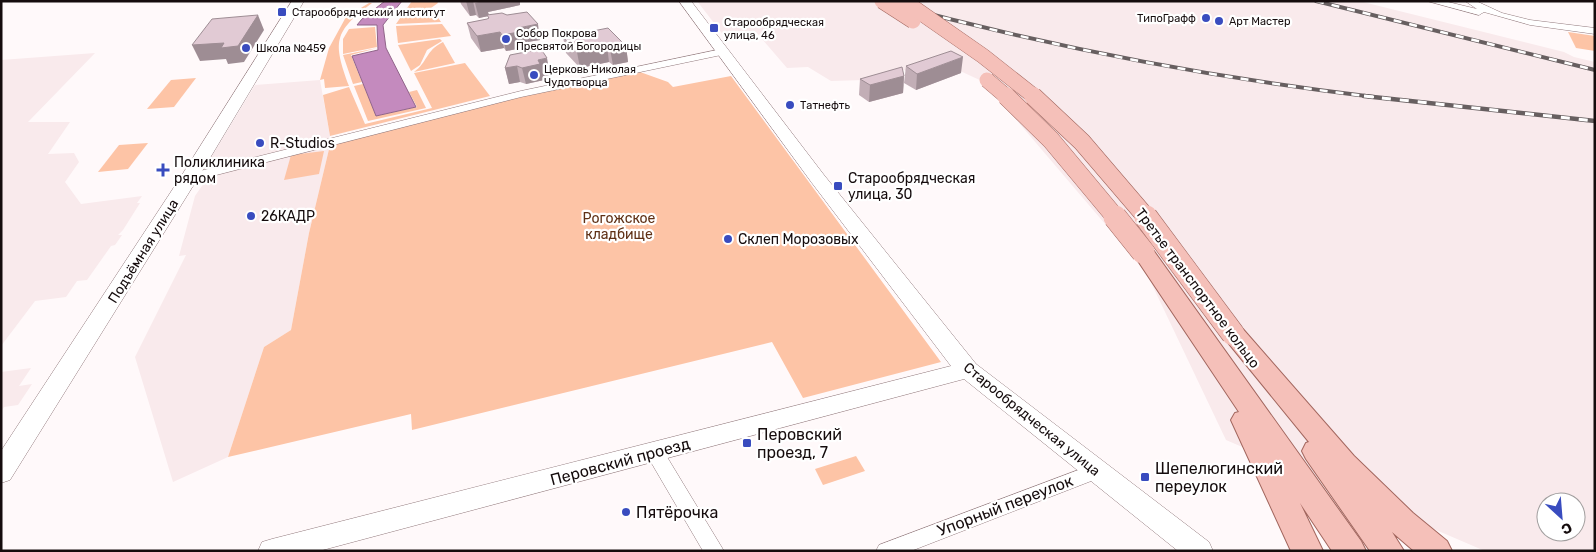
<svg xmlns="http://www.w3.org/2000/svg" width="1596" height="552" viewBox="0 0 1596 552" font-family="Rubik,sans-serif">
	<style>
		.built { fill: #f9eaec; fill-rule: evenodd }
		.green { fill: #fdc4a6 }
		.water { fill: #c48abe; stroke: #906489 }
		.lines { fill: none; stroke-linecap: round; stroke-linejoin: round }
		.street-casing { stroke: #927a7d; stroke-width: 1 }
		.secondary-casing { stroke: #927a7d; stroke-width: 1 }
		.primary-casing { stroke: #a2665e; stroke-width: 2 }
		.street { fill: #fff; fill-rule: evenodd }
		.secondary { fill: #fff; fill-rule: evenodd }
		.primary { fill: #f5c0b9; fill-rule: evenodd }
		.rail-far1-casing { stroke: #675f60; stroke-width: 4 }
		.rail-casing { stroke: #675f60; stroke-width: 4.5 }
		.rail-far1 { stroke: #fff; stroke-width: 2.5; stroke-dasharray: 8; stroke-linecap: butt }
		.rail { stroke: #fff; stroke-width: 3; stroke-dasharray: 9; stroke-linecap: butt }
		.primary-bridge-far2-casing { stroke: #a2665e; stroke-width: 16; stroke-linecap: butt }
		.primary-bridge-far1-casing { stroke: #a2665e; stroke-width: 19; stroke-linecap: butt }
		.primary-bridge-casing { stroke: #a2665e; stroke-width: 24; stroke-linecap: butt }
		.primary-bridge-far2 { stroke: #f5c0b9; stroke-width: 15 }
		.primary-bridge-far1 { stroke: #f5c0b9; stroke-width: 18 }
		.primary-bridge { stroke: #f5c0b9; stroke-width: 23 }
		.wall { fill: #c2aeb6 }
		.shaded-wall { fill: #9e8d94 }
		.building { fill: #e1cad4; stroke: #9e8d94 }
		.poi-dot { fill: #394cbf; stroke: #fff; stroke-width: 2 }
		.labels { text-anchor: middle; stroke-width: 4.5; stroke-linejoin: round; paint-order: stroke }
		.far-poi-label { font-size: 11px; fill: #150c0d; stroke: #fff; text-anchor: start }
		.poi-label { font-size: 14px; fill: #150c0d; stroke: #fff; text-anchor: start }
		.park-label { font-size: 14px; fill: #5f3015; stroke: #fff }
		.street-label { font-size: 14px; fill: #150c0d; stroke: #fff }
		.near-poi-label { font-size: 16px; fill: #150c0d; stroke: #fff; text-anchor: start }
		.near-street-label { font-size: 16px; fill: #150c0d; stroke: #fff }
	</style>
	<rect width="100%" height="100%" fill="#fff9fa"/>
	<!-- built -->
	<g class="built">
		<path d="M697 1H1359L1564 52 1574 57 1595 62V551H1485L1226 440 1146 272 984 82 945 64 913 75 904 70 864 80 831 81 808 67 787 68 756 32 724 36ZM1546 502H1576V532H1546Z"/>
		<path d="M95 53 28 122H70L48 154 74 153 79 162 65 182 81 204 142 196 137 203H140L123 230 118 235H122L115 245 111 246 87 280 77 281 66 297 35 301 1 346V60Z"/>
		<path d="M320 80 330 136 326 143 223 168 204 169 255 85Z"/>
		<path d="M330 145 309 233 291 330 264 347 228 457 173 482 135 357 186 255 179 256 195 196 208 177Z"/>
		<path d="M31 368 19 386 32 384 18 405 4 407 1 412V372Z"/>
	</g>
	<!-- green -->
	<g class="green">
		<path d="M412 1H437L438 3 431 8 430 11 433 10 441 22 396 24Z"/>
		<path d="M369 3H372C333 32 333 42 349 86L325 88 324 79 320 80 329 48 346 17Z"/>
		<path d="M442 24 451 36 398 43 396 26Z"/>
		<path d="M375 27 377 47 343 54V39L349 29Z"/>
		<path d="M1568 32 1595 36V51L1576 48Z"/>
		<path d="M440 39 442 41 427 50 420 65 411 71 398 45Z"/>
		<path d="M443 42 455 63 414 72C428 62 425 51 443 42Z"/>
		<path d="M377 48 351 55 362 82 353 84 343 55Z"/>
		<path d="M465 63 490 96 330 136 323 95 349 87 365 124 432 108 414 73Z"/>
		<path d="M640 72 668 82 673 87 731 76 941 362 803 398 772 342 412 430 411 414 228 457 264 347 291 330 309 233 330 145 576 83Z"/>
		<path d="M196 78 174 107 147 109 171 80Z"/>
		<path d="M363 84 376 116 417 107 409 92 417 90 426 108 368 121 354 86Z"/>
		<path d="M148 143 128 169 98 172 119 145Z"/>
		<path d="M324 151 319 174 284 180 291 155Z"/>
		<path d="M856 456 865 471 823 485 815 469Z"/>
	</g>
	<!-- water -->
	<path class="water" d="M385 1H402L383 25 386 48 416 107 376 116 352 56 378 50 377 25H357L362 19Z"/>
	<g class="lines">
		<!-- street casing -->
		<g class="street-casing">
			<g id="street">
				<path d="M1427 1H1444L1477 9 1465 1H1476L1502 13 1530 20 1595 28V34L1530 25 1484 12 1479 15Z"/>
				<path d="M722 49 727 52 726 54 521 97 189 182 183 178 184 175 521 91Z"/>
				<path d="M654 445 661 447 724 551H703L645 452 647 447Z"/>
				<path d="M1097 463 1104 466 1107 471 1104 476 911 551H876L879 545Z"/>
			</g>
		</g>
		<!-- secondary casing -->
		<g class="secondary-casing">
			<g id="secondary">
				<path d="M292 1H304L198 178 10 480 1 483V451L180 178Z"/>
				<path d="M679 1H691L824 175 976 364 1209 542 1213 551H1178L964 379 319 551H258L262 542 272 539 951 366 812 183Z"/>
			</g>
		</g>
		<!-- primary casing -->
		<g class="primary-casing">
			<g id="primary">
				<path d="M1143 245 1151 247 1361 541 1366 551H1332L1300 503 1323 551H1291L1231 420 1235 413 1239 412 1132 252 1135 247Z"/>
				<path d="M1233 326 1242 328 1354 456 1413 513 1447 541 1452 551H1414L1392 532 1404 551H1370L1306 459 1302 451 1306 443 1309 442 1221 334 1224 328Z"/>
			</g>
		</g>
		<!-- street -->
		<use href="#street" class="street"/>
		<!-- secondary -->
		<use href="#secondary" class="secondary"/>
		<!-- primary -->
		<use href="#primary" class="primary"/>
		<!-- rail-far1 casing -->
		<g class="rail-far1-casing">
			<g id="rail-far1">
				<path d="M881 1C1045 46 1206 77 1374 97"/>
				<path d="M1316 1 1595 70"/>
			</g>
		</g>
		<!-- rail casing -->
		<g class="rail-casing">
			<path id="rail" d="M1364 96 1595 121"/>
		</g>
		<!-- rail-far1 -->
		<use href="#rail-far1" class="rail-far1"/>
		<!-- rail -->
		<use href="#rail" class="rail"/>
		<!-- primary-bridge-far2 casing -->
		<g class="primary-bridge-far2-casing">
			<g id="primary-bridge-far2">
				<path d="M882 1 913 21"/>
				<path d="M904 1 983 56 1035 97"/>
				<path d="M987 80 1007 97"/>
			</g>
		</g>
		<!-- primary-bridge-far1 casing -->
		<g class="primary-bridge-far1-casing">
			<g id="primary-bridge-far1">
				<path d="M1006 96 1051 140 1116 218"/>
				<path d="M1033 96 1082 142 1147 218"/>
			</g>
		</g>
		<!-- primary-bridge casing -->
		<g class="primary-bridge-casing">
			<g id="primary-bridge">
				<path d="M1115 217 1143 252"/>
				<path d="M1146 217 1233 334"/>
			</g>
		</g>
		<!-- primary-bridge-far2 -->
		<use href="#primary-bridge-far2" class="primary-bridge-far2"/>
		<!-- primary-bridge-far1 -->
		<use href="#primary-bridge-far1" class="primary-bridge-far1"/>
		<!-- primary-bridge -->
		<use href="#primary-bridge" class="primary-bridge"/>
	</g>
	<!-- wall -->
	<g class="wall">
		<path d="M460 1H520V5L488 12 489 15 540 40 521 43 522 48 506 51 504 48 481 52 471 38 467 23 488 19V16L479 18 476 15 470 16 461 4Z"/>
		<path d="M563 37 626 46 628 62 613 65 609 62 580 68 566 53Z"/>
		<path d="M510 55 550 75 543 76 544 80 526 84 520 82 509 84 505 68Z"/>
		<path d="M906 66 961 73 916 90 904 83Z"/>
		<path d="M904 76 903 93 869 102 859 95 860 79Z"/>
	</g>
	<!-- shaded-wall -->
	<g class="shaded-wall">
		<path d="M466 1H473L476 15 470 16Z"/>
		<path d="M483 1H520V5L488 12 489 16 479 18 475 3Z"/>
		<path d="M258 15 264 30 244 62 228 64 226 59 200 61 192 45Z"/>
		<path d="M538 24 540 40 521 43 522 48 506 51 502 35 518 28Z"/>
		<path d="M500 32 504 48 481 52 477 36Z"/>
		<path d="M607 46 609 62 580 68 577 52Z"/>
		<path d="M626 46 628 62 613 65 610 49Z"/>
		<path d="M963 57 961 73 916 90 917 74Z"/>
		<path d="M547 58 550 75 543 76 544 80 526 84 522 68 538 60Z"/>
		<path d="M517 66 520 82 509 84 505 68Z"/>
		<path d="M904 76 903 93 869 102 870 85Z"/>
	</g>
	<!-- building -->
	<g class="building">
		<path d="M527 12 538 24 518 28 519 32 502 35 500 32 477 36 467 23 487 19 489 18 487 15 502 13 507 15Z"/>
		<path d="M258 15 238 46 221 48 224 43 192 45 212 19Z"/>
		<path d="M608 28 626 46 610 49 607 46 577 52 563 37Z"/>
		<path d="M541 49 547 58 538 60 540 64 522 68 517 66 505 68 510 55Z"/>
		<path d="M951 51 963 57 917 74 906 66Z"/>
		<path d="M902 67 904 76 870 85 860 79Z"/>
	</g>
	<!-- markers -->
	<g class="poi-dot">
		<rect x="277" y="7" width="10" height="10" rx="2.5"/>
		<circle cx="1206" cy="18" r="5"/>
		<circle cx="1219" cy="21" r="5"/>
		<rect x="709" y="23" width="10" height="10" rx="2.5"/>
		<circle cx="506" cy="39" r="5"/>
		<circle cx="246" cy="48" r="5"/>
		<circle cx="534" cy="75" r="5"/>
		<circle cx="790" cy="105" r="5"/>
		<circle cx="260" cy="143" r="5"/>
		<path d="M160.5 162.5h5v5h5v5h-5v5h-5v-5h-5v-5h5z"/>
		<rect x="833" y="181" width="10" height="10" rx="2.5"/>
		<circle cx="251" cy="216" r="5"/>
		<circle cx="728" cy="239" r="5"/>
		<rect x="742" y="438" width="10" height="10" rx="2.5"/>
		<rect x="1140" y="472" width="10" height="10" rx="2.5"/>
		<circle cx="626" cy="512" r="5"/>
	</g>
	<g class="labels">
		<!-- far-poi labels -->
		<g class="far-poi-label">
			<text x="292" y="16">Старообрядческий институт</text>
			<text x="1196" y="22" text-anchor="end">ТипоГрафф</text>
			<text x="1229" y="25">Арт Мастер</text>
			<text x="724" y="26">Старообрядческая<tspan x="724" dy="13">улица, 46</tspan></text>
			<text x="516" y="37">Собор Покрова<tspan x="516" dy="13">Пресвятой Богородицы</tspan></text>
			<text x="256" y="52">Школа №459</text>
			<text x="544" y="73">Церковь Николая<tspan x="544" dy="13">Чудотворца</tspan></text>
			<text x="800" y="109">Татнефть</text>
		</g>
		<!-- poi labels -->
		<g class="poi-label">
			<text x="270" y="148">R-Studios</text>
			<text x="174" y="167">Поликлиника<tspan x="174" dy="16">рядом</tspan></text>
			<text x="848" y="183">Старообрядческая<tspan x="848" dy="16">улица, 30</tspan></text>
			<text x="261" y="221">26КАДР</text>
			<text x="738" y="244">Склеп Морозовых</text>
		</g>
		<!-- park labels -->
		<g class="park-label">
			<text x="619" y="223">Рогожское<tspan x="619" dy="16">кладбище</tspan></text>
		</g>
		<!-- street labels -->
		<g class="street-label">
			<text transform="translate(143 251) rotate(-58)" y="5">Подъёмная улица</text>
			<text transform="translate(1198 288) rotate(53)" y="5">Третье транспортное кольцо</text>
			<text transform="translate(1032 419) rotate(39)" y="5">Старообрядческая улица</text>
		</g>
		<!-- near-poi labels -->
		<g class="near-poi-label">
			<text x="757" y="440">Перовский<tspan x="757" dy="18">проезд, 7</tspan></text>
			<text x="1155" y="474">Шепелюгинский<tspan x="1155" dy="18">переулок</tspan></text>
			<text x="636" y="518">Пятёрочка</text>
		</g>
		<!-- near-street labels -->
		<g class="near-street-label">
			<text transform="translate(620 461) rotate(-15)" y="6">Перовский проезд</text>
			<text transform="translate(1005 505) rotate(-21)" y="6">Упорный переулок</text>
		</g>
	</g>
	<!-- border -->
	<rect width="1596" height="552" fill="none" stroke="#150c0d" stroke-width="5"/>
	<!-- north arrow -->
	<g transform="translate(1561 517) rotate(154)"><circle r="24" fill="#ffffff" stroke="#a19e9e"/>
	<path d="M0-4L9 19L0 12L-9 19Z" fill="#394cbf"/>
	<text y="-8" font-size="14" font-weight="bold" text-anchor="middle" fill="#150c0d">С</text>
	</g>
</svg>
